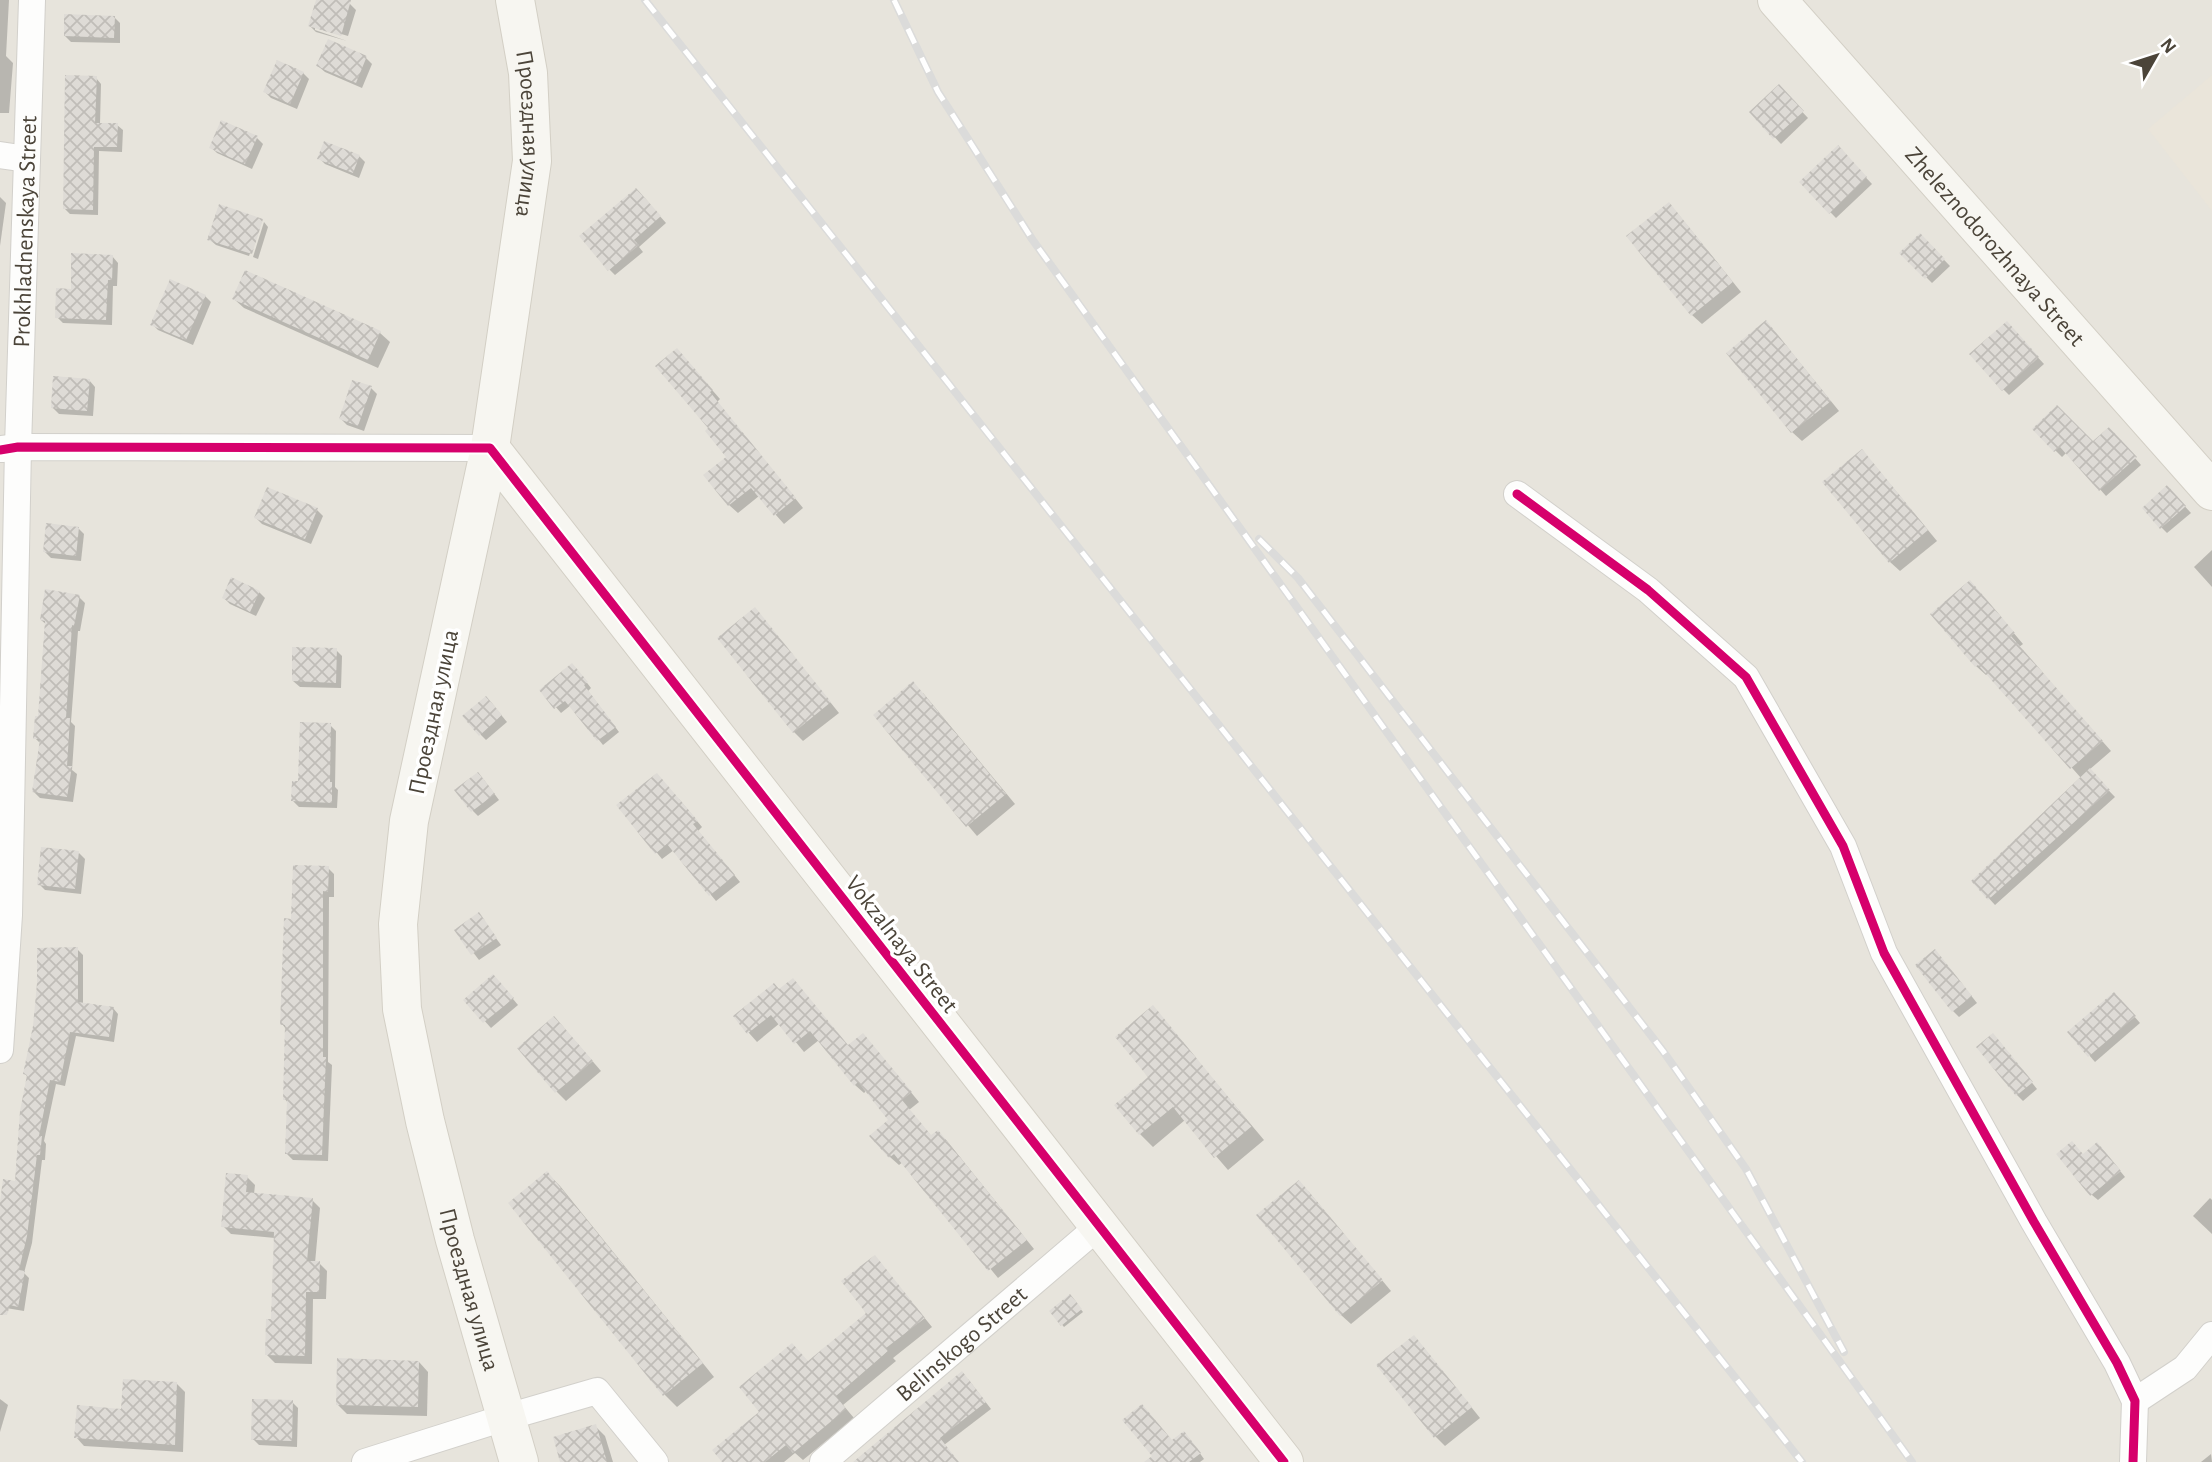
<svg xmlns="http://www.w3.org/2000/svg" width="2212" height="1462" viewBox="0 0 2212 1462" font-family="'Alegreya Sans',sans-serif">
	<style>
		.residential { fill: #e7e4dc }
		.education { fill: #eae5da }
		.shadow { fill: #0003 }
		.building { fill: url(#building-cross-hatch) }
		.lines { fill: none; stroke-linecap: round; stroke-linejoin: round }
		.street-casing { stroke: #d2d0cb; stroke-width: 28 }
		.secondary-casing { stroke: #d3cfc5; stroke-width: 40 }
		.street { stroke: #fdfdfc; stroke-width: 26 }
		.secondary { stroke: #f7f6f1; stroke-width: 38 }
		.rail-casing { stroke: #dbdbda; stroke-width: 8 }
		.rail { stroke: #fff; stroke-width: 5; stroke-dasharray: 16; stroke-linecap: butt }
		.cycleway-casing { stroke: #fff; stroke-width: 13 }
		.cycleway { stroke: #d6006c; stroke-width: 9 }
		.labels { text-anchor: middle; stroke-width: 7; stroke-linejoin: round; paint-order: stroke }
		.street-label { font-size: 24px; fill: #4b4439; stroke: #fff }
	</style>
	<defs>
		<pattern id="building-cross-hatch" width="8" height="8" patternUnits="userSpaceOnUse" patternTransform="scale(1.75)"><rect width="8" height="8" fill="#dedbd6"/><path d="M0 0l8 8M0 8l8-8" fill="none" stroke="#c0bdb8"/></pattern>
	</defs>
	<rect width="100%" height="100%" fill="#f4f2ee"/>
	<!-- residential -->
	<rect class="residential" x="0" y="0" width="2212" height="1462"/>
	<!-- education -->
	<path class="education" d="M2212 75V211L2148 129Z"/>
	<!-- shadow -->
	<g class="shadow">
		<path d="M0 0H9L6 56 13 63 9 113H0Z"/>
		<path d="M318 0H337L350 4 356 10 348 36 315 26V30L347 41 316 32 310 26Z"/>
		<path d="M114 17 120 23V43L71 42 65 36Z"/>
		<path d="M366 58 372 64 362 88 325 72 318 66Z"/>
		<path d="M303 73 309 79 297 109 271 98 265 92Z"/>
		<path d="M96 78 101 84 100 124 117 125 123 130 122 152 99 151 98 215 70 214 65 209Z"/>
		<path d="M1779 87 1808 118 1781 144 1752 112Z"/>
		<path d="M257 138 263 144 252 169 217 153 211 147Z"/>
		<path d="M1838 148 1872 184 1836 218 1801 182Z"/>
		<path d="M359 156 365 162 359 178 325 164 319 158Z"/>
		<path d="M642 196 666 223 639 247 643 252 615 275 609 269Z"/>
		<path d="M0 197 6 203 0 246Z"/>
		<path d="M1678 214 1741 292 1702 324 1692 315Z"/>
		<path d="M262 221 249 256 216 245 209 239Z"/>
		<path d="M264 222 268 227 258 259 253 257Z"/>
		<path d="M1920 235 1950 266 1932 283 1902 253Z"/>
		<path d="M112 256 118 263 117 286H113L112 325 63 323 57 317 72 291Z"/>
		<path d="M205 296 211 302 193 345 158 330 152 324Z"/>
		<path d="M234 299 380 333 390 342 378 368 244 308Z"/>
		<path d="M2012 329 2044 364 2009 395 2003 389Z"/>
		<path d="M1775 332 1839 411 1802 441 1792 432Z"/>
		<path d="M685 359 720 399 717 402 803 508 784 524 759 496 738 513 729 505 728 457Z"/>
		<path d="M89 380 95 387 93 416 59 414 53 408Z"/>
		<path d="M371 388 377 394 364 431 347 425 341 419Z"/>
		<path d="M2034 429 2093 444 2115 435 2141 465 2106 496 2067 452 2062 457Z"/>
		<path d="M1871 461 1937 541 1900 571 1890 562Z"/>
		<path d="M2167 487 2191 513 2167 533 2161 527Z"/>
		<path d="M317 510 323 516 311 544 262 524 256 518Z"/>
		<path d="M78 528 84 534 81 561 51 558 45 552Z"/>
		<path d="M2212 550V587L2194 567Z"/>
		<path d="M259 592 265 598 256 616 230 604 224 598Z"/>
		<path d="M1979 592 2023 644 2019 647 2111 751 2089 770 2115 797 1995 905 1973 881 2081 778 1988 673 1986 675 1976 666Z"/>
		<path d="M79 597 85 603 80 631H78L71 722 75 726 72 770 77 774 73 802 40 798 34 792 41 744 35 738 40 718 47 625 41 620Z"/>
		<path d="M755 609 839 713 803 741 794 732Z"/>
		<path d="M336 650 342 656 341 688 300 687 293 681Z"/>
		<path d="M577 670 591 688 588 691 619 732 603 745 571 705 561 713 541 690Z"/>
		<path d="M923 693 1015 804 977 836 875 715Z"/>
		<path d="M492 704 507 722 486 740 480 734Z"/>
		<path d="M330 725 336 731 335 787 338 790 337 808 299 807 293 801 300 783Z"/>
		<path d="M484 780 499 800 478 816 472 810Z"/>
		<path d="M679 799 702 827 698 831 740 882 716 901 674 850 662 859 618 805Z"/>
		<path d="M79 853 85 859 81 894 45 890 39 884Z"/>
		<path d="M328 868 334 874V897H329L328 1062 332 1065 328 1161 293 1160 287 1154 288 1103 285 1099 286 1029 282 1024 293 920Z"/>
		<path d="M479 915 501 945 479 960 456 930Z"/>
		<path d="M77 949 83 955V1004L113 1008 118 1014 114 1042 76 1036 65 1086 56 1084 44 1141 46 1144 45 1160H42L32 1243 24 1273 29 1278 24 1311 0 1307V1216L17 1183 28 1077 25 1074Z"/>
		<path d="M1941 958 1977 1003 1959 1017 1953 1011Z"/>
		<path d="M499 982 518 1005 491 1028 466 1000Z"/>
		<path d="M774 985 848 1047 871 1044 919 1102 909 1110 932 1137 938 1132 947 1141 1034 1249 998 1278 903 1162 899 1165 890 1157 891 1120 867 1090 864 1093 855 1085 819 1040 804 1052 780 1023 757 1042 749 1033 735 1016Z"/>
		<path d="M2120 1000 2140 1023 2095 1062 2069 1032Z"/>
		<path d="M1153 1008 1264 1140 1228 1170 1185 1120 1153 1147 1140 1134 1150 1078Z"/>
		<path d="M563 1027 601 1071 566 1101 556 1091Z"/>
		<path d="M1999 1041 2037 1089 2023 1101 2017 1095Z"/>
		<path d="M2103 1150 2125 1177 2098 1200 2092 1195Z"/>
		<path d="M547 1173 560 1186 714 1377 677 1407 664 1394Z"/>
		<path d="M247 1177 255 1185 254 1194 312 1200 320 1208 315 1263H319L327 1271 326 1299H313L312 1364 275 1363 267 1355 272 1321 275 1238 231 1234 223 1226Z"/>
		<path d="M1308 1191 1391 1291 1351 1324 1341 1315Z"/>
		<path d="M2210 1198 2212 1200V1234L2193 1216Z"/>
		<path d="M875 1257 932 1327 893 1358 896 1361 843 1405 854 1418 803 1460 795 1453 784 1462H724L761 1412 808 1363 869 1313Z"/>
		<path d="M1070 1296 1083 1312 1064 1327 1051 1311Z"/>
		<path d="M1423 1347 1480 1418 1445 1446 1436 1437Z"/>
		<path d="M419 1362 428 1372 427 1416 347 1414 337 1404Z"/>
		<path d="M968 1379 991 1409 944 1445 856 1462Z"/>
		<path d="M176 1383 185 1392 183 1452 84 1446 76 1437Z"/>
		<path d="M0 1399 8 1405 0 1432Z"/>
		<path d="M292 1402 298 1408 297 1447 259 1445 253 1439Z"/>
		<path d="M595 1426 605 1436 613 1462H562Z"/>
		<path d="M1189 1438 1204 1459 1200 1462H1159L1172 1442Z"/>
		<path d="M2211 1454 2212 1462H2201Z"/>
	</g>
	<!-- building -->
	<g class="building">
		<path d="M316 0H351L341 36 308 26Z"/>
		<path d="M64 14 115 16 114 38 64 36Z"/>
		<path d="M328 39 367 56 356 83 316 66Z"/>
		<path d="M277 60 304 72 290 104 263 92Z"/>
		<path d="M65 75 97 76 95 123H118L117 147H94L93 210 63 209Z"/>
		<path d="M1779 84 1804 111 1773 139 1749 112Z"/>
		<path d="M221 120 258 136 245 164 209 148Z"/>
		<path d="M324 141 360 155 353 173 317 159Z"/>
		<path d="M1838 145 1867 177 1829 214 1799 182Z"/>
		<path d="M636 188 661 216 634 240 639 245 608 271 579 236Z"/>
		<path d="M1669 202 1733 282 1691 316 1626 236Z"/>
		<path d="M219 204 263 219 252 254 207 240Z"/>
		<path d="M1920 233 1945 259 1925 279 1899 253Z"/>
		<path d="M71 253 113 255 112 280H108L106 320 55 318 56 288 71 289Z"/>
		<path d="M245 270 381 331 368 360 232 299Z"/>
		<path d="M170 279 206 295 186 340 150 325Z"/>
		<path d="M1766 320 1831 401 1791 433 1726 353Z"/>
		<path d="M2007 321 2039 357 2002 391 1969 354Z"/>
		<path d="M677 348 713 390 710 392 796 498 774 516 751 488 728 506 703 475 726 457 705 431 708 428 655 366Z"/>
		<path d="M53 376 90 379 87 411 51 408Z"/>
		<path d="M352 380 372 386 358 426 339 419Z"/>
		<path d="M2057 405 2093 441 2109 427 2137 457 2099 491 2060 447 2054 452 2032 429Z"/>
		<path d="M1862 449 1928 530 1889 563 1822 482Z"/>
		<path d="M2167 485 2186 506 2160 529 2142 508Z"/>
		<path d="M267 487 318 508 305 539 254 518Z"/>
		<path d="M46 523 79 527 76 556 43 552Z"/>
		<path d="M231 577 260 591 250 612 222 598Z"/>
		<path d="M1970 580 2015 633 2011 636 2103 741 2070 769 1978 665 1975 667 1930 614Z"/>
		<path d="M45 589 80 595 74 626 72 625 66 718H70L67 766H72L67 797 32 792 40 739H33L35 716H38L45 621 40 620Z"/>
		<path d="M755 607 831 702 793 733 717 638Z"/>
		<path d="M292 647 337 648 336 683 292 681Z"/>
		<path d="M572 663 588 682 584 685 616 727 597 741 565 701 554 709 539 690Z"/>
		<path d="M913 681 1006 794 966 827 873 715Z"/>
		<path d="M486 696 502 715 479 736 462 716Z"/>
		<path d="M300 722 331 723 330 782H332V803L291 801 292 781H298Z"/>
		<path d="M2090 768 2110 790 1988 900 1971 881Z"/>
		<path d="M478 772 495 794 471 812 454 790Z"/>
		<path d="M657 773 698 821 693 824 735 875 709 896 667 844 655 854 616 805Z"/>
		<path d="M41 847 79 851 75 889 37 885Z"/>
		<path d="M293 865 329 866 328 892 323 891V1057H326L322 1155 285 1154 287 1100H283L285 1025H280L284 918 291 919Z"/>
		<path d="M479 912 497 938 471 955 454 930Z"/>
		<path d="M78 947V1002L114 1007 109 1037 70 1032 60 1082 50 1080 39 1136H42L40 1155H37L27 1236 19 1270 25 1271 18 1307 10 1305 7 1315H0V1202L3 1179 15 1181 20 1111 27 1075 23 1074 33 1026 37 983V948Z"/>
		<path d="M1935 949 1972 996 1952 1012 1915 965Z"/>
		<path d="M493 974 514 998 483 1023 463 1000Z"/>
		<path d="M793 978 848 1045 863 1033 912 1092 902 1100 931 1135 938 1130 1027 1240 988 1271 894 1154 889 1158 869 1136 888 1120 858 1082 854 1086 810 1031 794 1044 771 1015 747 1034 733 1016 774 983 779 989Z"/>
		<path d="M2114 992 2136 1016 2088 1057 2067 1032Z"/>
		<path d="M1153 1005 1252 1126 1214 1158 1173 1107 1139 1135 1114 1105 1148 1077 1115 1037Z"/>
		<path d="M554 1016 593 1061 555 1093 517 1048Z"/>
		<path d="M1993 1033 2033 1082 2016 1096 1976 1047Z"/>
		<path d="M2072 1141 2083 1154 2097 1142 2121 1171 2090 1196 2056 1154Z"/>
		<path d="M547 1171 703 1363 663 1396 508 1203Z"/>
		<path d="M226 1173 248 1175 246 1192 313 1198 307 1261H320L319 1292H306L305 1356 265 1355 266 1319H271L274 1232 221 1227Z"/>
		<path d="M1299 1180 1383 1280 1340 1316 1256 1215Z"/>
		<path d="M875 1255 925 1318 886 1348 888 1351 836 1396 846 1409 793 1453 786 1445 765 1462H722L712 1450 759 1412 739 1387 792 1343 808 1361 866 1313 841 1281Z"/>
		<path d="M1070 1294 1082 1309 1061 1326 1049 1311Z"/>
		<path d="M1414 1335 1472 1407 1434 1438 1376 1365Z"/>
		<path d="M337 1358 419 1361 418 1407 336 1405Z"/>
		<path d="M962 1371 986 1402 940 1438 959 1462H853Z"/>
		<path d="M123 1379 177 1382 175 1445 74 1438 77 1405 121 1409Z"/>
		<path d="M252 1399 293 1400 292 1441 251 1440Z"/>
		<path d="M1142 1404 1172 1440 1184 1431 1201 1453 1189 1462H1144L1152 1456 1122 1420Z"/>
		<path d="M596 1424 607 1462H560L553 1437Z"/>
	</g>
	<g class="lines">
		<!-- street casing -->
		<g class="street-casing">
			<g id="street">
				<path d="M0 155 27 159"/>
				<path d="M2 449 18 447 490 448"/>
				<path d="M1517 494 1648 590 1746 677 1843 846 1884 953 2034 1222 2117 1363 2135 1401 2133 1462"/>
				<path id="s1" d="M0 1050 9 915 18 447 32 0"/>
				<path d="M2135 1401 2185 1368 2212 1335"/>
				<path d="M365 1462 507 1417 597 1391 655 1462"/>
				<path id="s2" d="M823 1462 1099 1226"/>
			</g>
		</g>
		<!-- secondary casing -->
		<g class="secondary-casing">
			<g id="secondary">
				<path id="s3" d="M515 0 528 73 532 161 490 448 409 821 398 924 402 1009 425 1121 455 1240 519 1462"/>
				<path id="s4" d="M1777 0 2212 491"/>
				<path d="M490 448 1284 1462"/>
			</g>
		</g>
		<!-- street -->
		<use href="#street" class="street"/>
		<!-- secondary -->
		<use href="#secondary" class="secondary"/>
		<!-- rail casing -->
		<g class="rail-casing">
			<g id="rail">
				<path d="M645 0 1802 1462"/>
				<path d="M894 0 938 92 1032 239 1912 1462"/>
				<path d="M1259 539 1298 578 1663 1051 1746 1169 1844 1352"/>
			</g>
		</g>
		<!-- rail -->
		<use href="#rail" class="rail"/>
		<!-- cycleway casing -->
		<g class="cycleway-casing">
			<g id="cycleway">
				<path d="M0 450 18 447 490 448 1284 1462"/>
				<path d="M1517 494 1648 590 1746 677 1843 846 1884 953 2034 1222 2117 1363 2135 1401 2133 1462"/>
			</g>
		</g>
		<!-- cycleway -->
		<use href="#cycleway" class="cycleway"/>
	</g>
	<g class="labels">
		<!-- street labels -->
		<g class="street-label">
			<text dy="8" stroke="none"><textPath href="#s3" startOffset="135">Проездная улица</textPath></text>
			<text dy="8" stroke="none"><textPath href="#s1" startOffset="819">Prokhladnenskaya Street</textPath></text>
			<text dy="8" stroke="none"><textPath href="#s4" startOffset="329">Zheleznodorozhnaya Street</textPath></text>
			<text transform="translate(433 712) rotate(-78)" y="8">Проездная улица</text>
			<text transform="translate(902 944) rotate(52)" y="8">Vokzalnaya Street</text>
			<text dy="8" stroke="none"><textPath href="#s3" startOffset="1311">Проездная улица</textPath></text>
			<text dy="8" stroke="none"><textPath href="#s2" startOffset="182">Belinskogo Street</textPath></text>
		</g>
	</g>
	<!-- north arrow -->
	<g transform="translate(2156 56) rotate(51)" stroke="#ffffff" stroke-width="5" paint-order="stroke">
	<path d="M0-5L12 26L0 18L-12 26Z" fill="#4b4439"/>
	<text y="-10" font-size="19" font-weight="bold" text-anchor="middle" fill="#4b4439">N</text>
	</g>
</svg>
